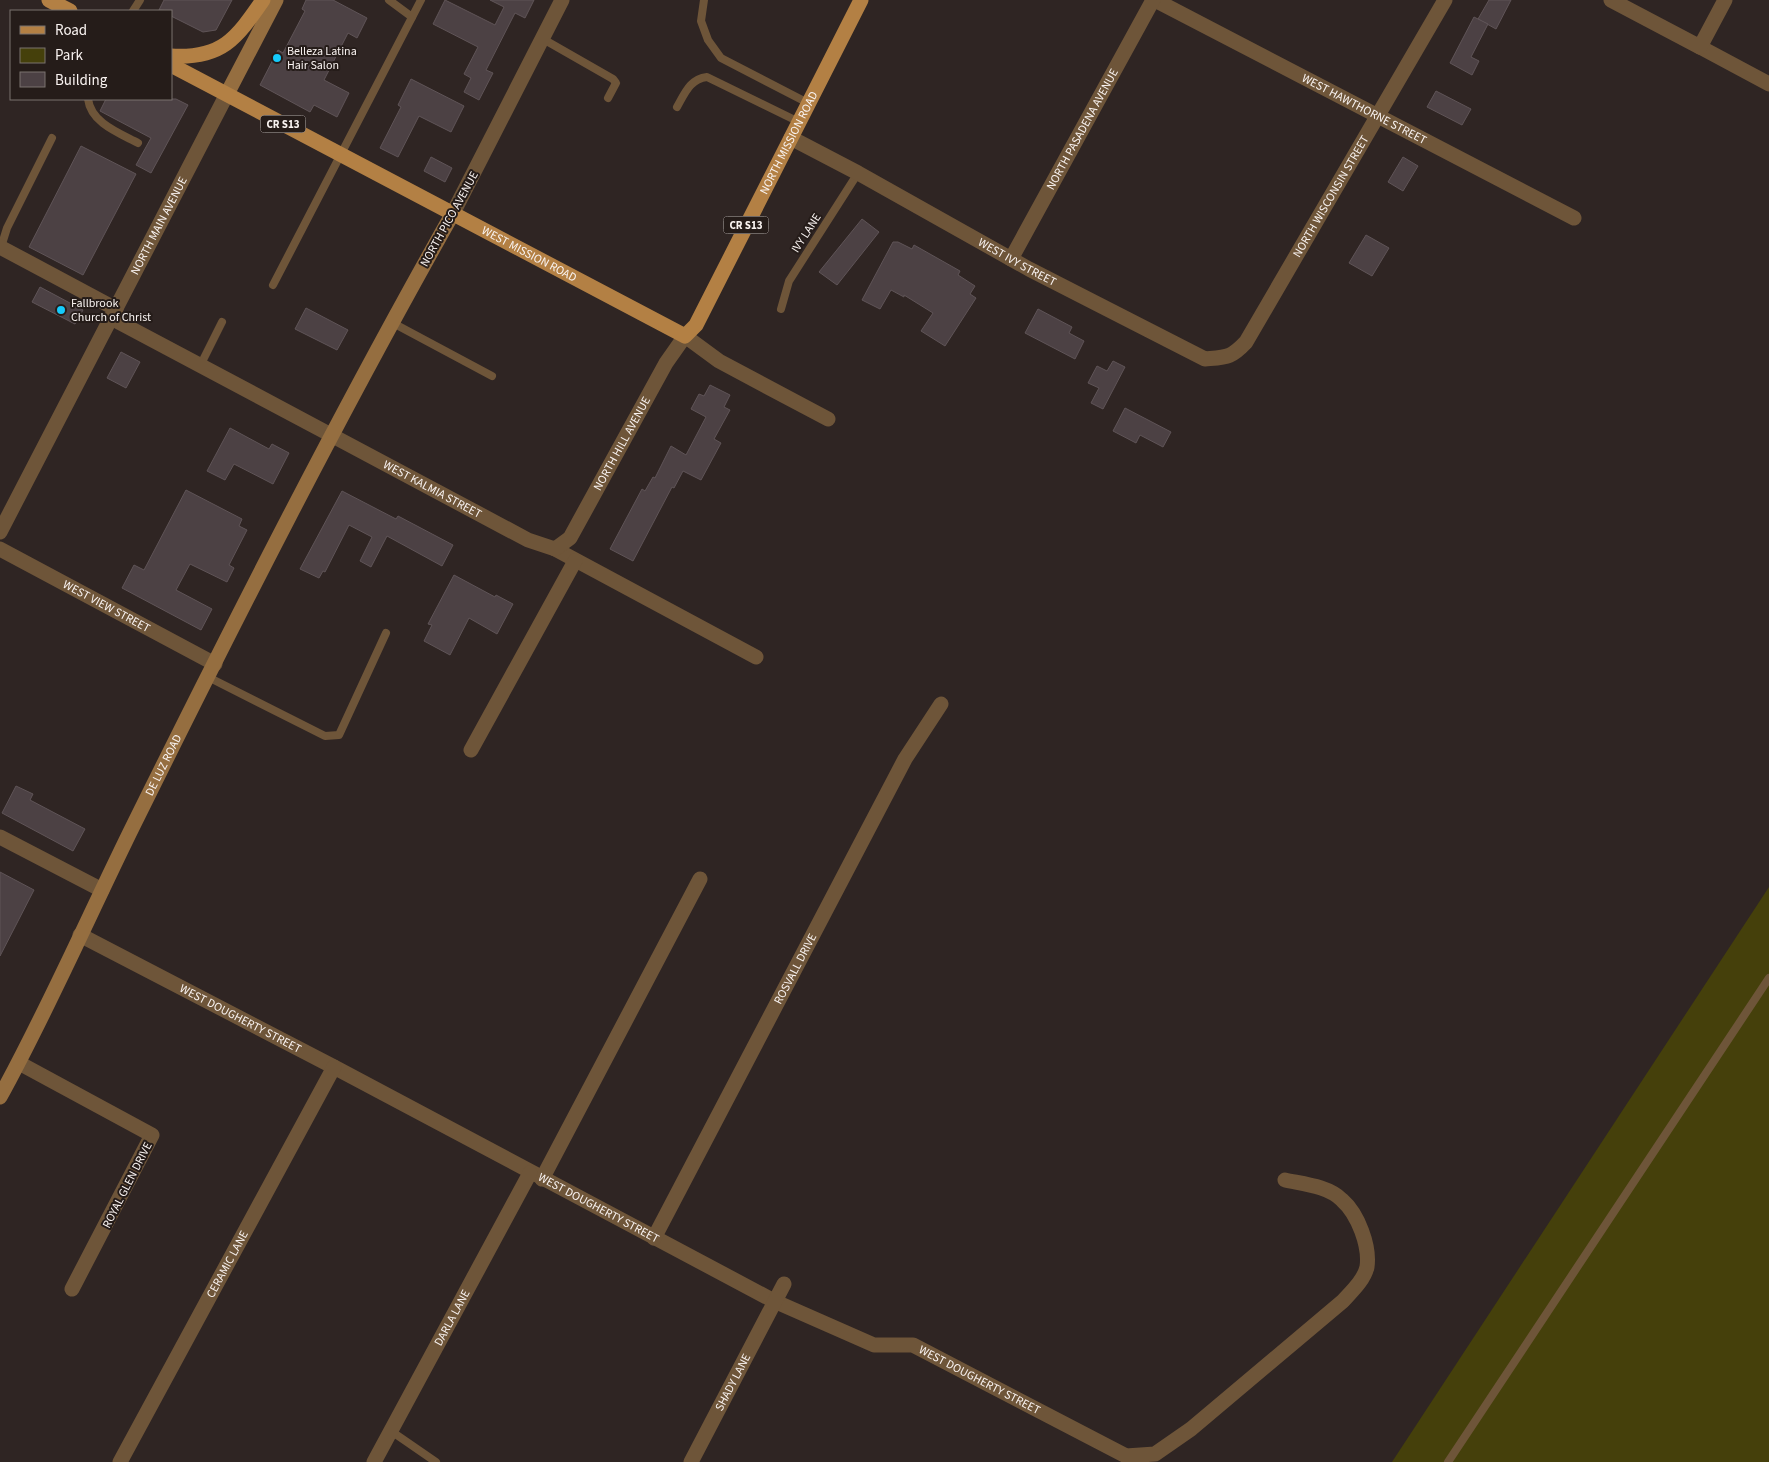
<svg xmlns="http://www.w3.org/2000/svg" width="1769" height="1462" viewBox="0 0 1769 1462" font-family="'Source Sans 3',sans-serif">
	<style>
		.green { fill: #45400b }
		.building { fill: #4c4144; stroke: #5f5457 }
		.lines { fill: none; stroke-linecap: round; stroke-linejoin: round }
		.service { stroke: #6e5539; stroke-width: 8 }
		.minor { stroke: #6e5539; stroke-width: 15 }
		.tertiary { stroke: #6e5539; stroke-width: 15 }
		.secondary { stroke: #956e40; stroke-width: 15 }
		.primary { stroke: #b38044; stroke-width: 15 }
		.poi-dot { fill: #15cafb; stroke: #251c19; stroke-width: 2 }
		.labels { text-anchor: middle; stroke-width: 4; stroke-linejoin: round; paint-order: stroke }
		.shield { fill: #251c19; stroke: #b9b2b0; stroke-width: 1 }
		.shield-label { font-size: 11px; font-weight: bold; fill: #f9f3f1 }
		.poi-label { font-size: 12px; fill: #f9f3f1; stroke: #251c19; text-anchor: start }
		.street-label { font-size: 12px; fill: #f9f3f1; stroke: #251c19 }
	</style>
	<rect width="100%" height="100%" fill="#2f2523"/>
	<!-- green -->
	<path class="green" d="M1769 887V1462H1392Z"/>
	<!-- building -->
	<g class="building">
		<path d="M164 0H232L216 30 203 32 171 16V11L159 10Z"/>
		<path d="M306 0H333L367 18 357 38 348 33 324 80 349 93 337 117 314 105 310 112 260 85 278 50 283 53 305 11 302 9Z"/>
		<path d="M445 0 495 25 504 7 490 0H534L525 18 515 13 486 70 493 73 479 100 464 92 471 78 464 74 478 47 433 24Z"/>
		<path d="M1489 0H1511L1496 29 1478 19Z"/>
		<path d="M1474 17 1488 24 1471 57 1479 61 1472 75 1450 63Z"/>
		<path d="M411 79 464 106 451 132 419 116 398 157 380 148 401 107 398 105Z"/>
		<path d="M1436 91 1471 109 1462 125 1427 107Z"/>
		<path d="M106 99H176L188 105 151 173 136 165 151 138 100 111Z"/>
		<path d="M81 146 136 174 83 275 29 247Z"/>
		<path d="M431 157 452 168 445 182 424 171Z"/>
		<path d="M1403 157 1418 166 1403 191 1388 182Z"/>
		<path d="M862 219 879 232 837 285 819 272Z"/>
		<path d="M1366 235 1389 248 1372 276 1349 263Z"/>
		<path d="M893 242H898L912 249 914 245 960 271 958 275 975 286 970 294 976 298 945 346 921 331 933 313 904 295V297L891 290 880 309 862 300Z"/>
		<path d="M40 287 83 310 75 324 32 302Z"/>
		<path d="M306 308 348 330 337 350 295 329Z"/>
		<path d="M1038 309 1072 327 1069 333 1084 341 1075 359 1025 333Z"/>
		<path d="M121 352 140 362 126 388 107 378Z"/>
		<path d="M1113 361 1125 367 1103 409 1091 403 1099 388 1088 383 1097 366 1107 371Z"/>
		<path d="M710 385 730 395 724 407 730 410 714 439 721 443 701 480 683 471 674 488 672 487 633 561 610 549 642 489 645 491 653 477 655 478 671 446 686 455 706 417 691 409 699 394 704 396Z"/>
		<path d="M1125 408 1171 432 1163 447 1140 435 1136 443 1113 431Z"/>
		<path d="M230 428 269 449 272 444 289 453 273 484 234 464 225 480 207 471Z"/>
		<path d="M186 490 242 519 239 526 247 530 229 565 234 568 227 582 190 564 176 590 212 609 201 630 122 588 134 565 144 570Z"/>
		<path d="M342 491 396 519 398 516 453 545 442 566 387 536 371 567 360 561 372 537 349 525 325 572 323 571 319 578 300 569Z"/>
		<path d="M454 575 495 597 496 595 513 604 497 634 469 618 450 655 424 641 432 625 428 624Z"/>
		<path d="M16 786 33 794 30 800 85 829 73 851 2 813Z"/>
		<path d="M0 872 34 890 0 956Z"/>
	</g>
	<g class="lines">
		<!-- service -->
		<g class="service">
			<path d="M389 0 412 17"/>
			<path d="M704 0 701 21 708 40 721 58 808 103"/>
			<path d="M133 11 140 0"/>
			<path d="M543 39 613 79 616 83 608 98"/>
			<path d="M88 99C91 123 119 133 138 143"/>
			<path d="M677 107C685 93 690 79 707 77L799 122"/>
			<path d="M1 247 7 228 52 138"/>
			<path d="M273 285 421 0"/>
			<path d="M781 309 789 281 858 173"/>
			<path d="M391 322 492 376"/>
			<path d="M200 366 222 322"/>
			<path d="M208 677 325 736 339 735 386 633"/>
			<path d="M391 1431 436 1462"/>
			<path d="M1448 1462 1769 978"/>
		</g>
		<!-- minor -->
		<g class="minor">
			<path id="s1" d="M1155 0 1574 218"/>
			<path d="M1700 47 1769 84"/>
			<path id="s2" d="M791 138 858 173 1029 269 1205 359C1227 357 1231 358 1246 342L1445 0"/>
			<path d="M0 247 116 309"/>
			<path id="s3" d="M1011 259 1153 0"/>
			<path d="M111 318 331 435"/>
			<path d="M685 336 719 361 828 419"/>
			<path id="s4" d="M0 549 215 664"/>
			<path d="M555 549 756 657"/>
			<path d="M471 750 575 561"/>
			<path d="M0 837 102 890"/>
			<path id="s5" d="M80 935 334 1067 774 1301 874 1345H913L1126 1456 1155 1454 1191 1429 1343 1301C1352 1291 1364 1280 1367 1267 1370 1246 1358 1214 1342 1200 1328 1186 1303 1184 1285 1180"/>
			<path d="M19 1063 152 1135 72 1289"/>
			<path d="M542 1179 700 879"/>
			<path id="s6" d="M654 1238 905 759 941 704"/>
			<path id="s7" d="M120 1462 334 1067"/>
			<path id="s8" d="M374 1462 530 1173"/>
			<path id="s9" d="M691 1462 784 1284"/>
		</g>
		<!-- tertiary -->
		<g class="tertiary">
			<path d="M1611 0 1700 47 1725 0"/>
			<path d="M453 213 562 0"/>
			<path id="s10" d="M331 435 528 540 555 549 570 538 666 363 685 336"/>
			<path id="s11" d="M0 532 227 94"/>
		</g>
		<!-- secondary -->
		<g class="secondary">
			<path d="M227 94 276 0"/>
			<path id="s12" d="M0 1097C49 1008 89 915 134 824 236 618 340 413 453 213"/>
		</g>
		<!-- primary -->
		<g class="primary">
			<path d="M49 0 70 11"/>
			<path d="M171 56C222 59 236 39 263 0"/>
			<path id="s13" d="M171 65 685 336 696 325 861 0"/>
		</g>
	</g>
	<!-- markers -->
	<g class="poi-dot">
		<circle cx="277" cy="58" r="5"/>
		<circle cx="61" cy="310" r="5"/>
	</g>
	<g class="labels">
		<!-- shield labels -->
		<g class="shield">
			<rect x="260.5" y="115.5" width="45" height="17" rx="4"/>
			<rect x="723.5" y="216.5" width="45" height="17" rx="4"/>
		</g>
		<g class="shield-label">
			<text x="283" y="128">CR S13</text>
			<text x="746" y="229">CR S13</text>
		</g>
		<!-- poi labels -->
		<g class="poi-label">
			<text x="287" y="55">Belleza Latina<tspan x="287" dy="14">Hair Salon</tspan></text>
			<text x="71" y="307">Fallbrook<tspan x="71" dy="14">Church of Christ</tspan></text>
		</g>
		<!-- street labels -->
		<g class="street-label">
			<text dy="4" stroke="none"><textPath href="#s1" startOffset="236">WEST HAWTHORNE STREET</textPath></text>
			<text dy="4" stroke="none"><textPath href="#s3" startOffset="148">NORTH PASADENA AVENUE</textPath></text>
			<text dy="4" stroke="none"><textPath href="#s13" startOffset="801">NORTH MISSION ROAD</textPath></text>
			<text dy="4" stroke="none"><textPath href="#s2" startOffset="684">NORTH WISCONSIN STREET</textPath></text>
			<text transform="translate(449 219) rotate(-61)" y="4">NORTH PICO AVENUE</text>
			<text dy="4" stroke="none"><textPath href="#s11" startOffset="345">NORTH MAIN AVENUE</textPath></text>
			<text transform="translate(806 233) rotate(-57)" y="4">IVY LANE</text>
			<text dy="4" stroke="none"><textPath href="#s13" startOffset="405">WEST MISSION ROAD</textPath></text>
			<text dy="4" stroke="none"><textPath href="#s2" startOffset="258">WEST IVY STREET</textPath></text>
			<text dy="4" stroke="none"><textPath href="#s10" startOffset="378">NORTH HILL AVENUE</textPath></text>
			<text dy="4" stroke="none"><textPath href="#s10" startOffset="115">WEST KALMIA STREET</textPath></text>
			<text dy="4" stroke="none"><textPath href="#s4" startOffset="121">WEST VIEW STREET</textPath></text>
			<text dy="4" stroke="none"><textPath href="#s12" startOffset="370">DE LUZ ROAD</textPath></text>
			<text dy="4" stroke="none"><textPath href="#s6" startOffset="304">ROSVALL DRIVE</textPath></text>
			<text dy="4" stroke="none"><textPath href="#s5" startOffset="181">WEST DOUGHERTY STREET</textPath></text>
			<text transform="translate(127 1185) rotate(-63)" y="4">ROYAL GLEN DRIVE</text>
			<text dy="4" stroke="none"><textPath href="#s5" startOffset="586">WEST DOUGHERTY STREET</textPath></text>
			<text dy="4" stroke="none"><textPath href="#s7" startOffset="225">CERAMIC LANE</textPath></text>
			<text dy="4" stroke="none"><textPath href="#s8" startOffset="164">DARLA LANE</textPath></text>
			<text dy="4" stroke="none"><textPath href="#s5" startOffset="1008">WEST DOUGHERTY STREET</textPath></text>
			<text dy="4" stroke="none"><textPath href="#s9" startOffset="90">SHADY LANE</textPath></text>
		</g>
	</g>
	<!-- legend -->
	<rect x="10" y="10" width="162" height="90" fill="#251c19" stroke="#7a726f"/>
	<rect x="20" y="26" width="25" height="8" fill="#b38044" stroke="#7a726f"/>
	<text x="55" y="35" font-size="15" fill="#f9f3f1">Road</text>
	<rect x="20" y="48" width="25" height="15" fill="#45400b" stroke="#7a726f"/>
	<text x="55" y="60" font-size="15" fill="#f9f3f1">Park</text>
	<rect x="20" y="72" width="25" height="15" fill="#4c4144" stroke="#7a726f"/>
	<text x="55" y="85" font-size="15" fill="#f9f3f1">Building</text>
</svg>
